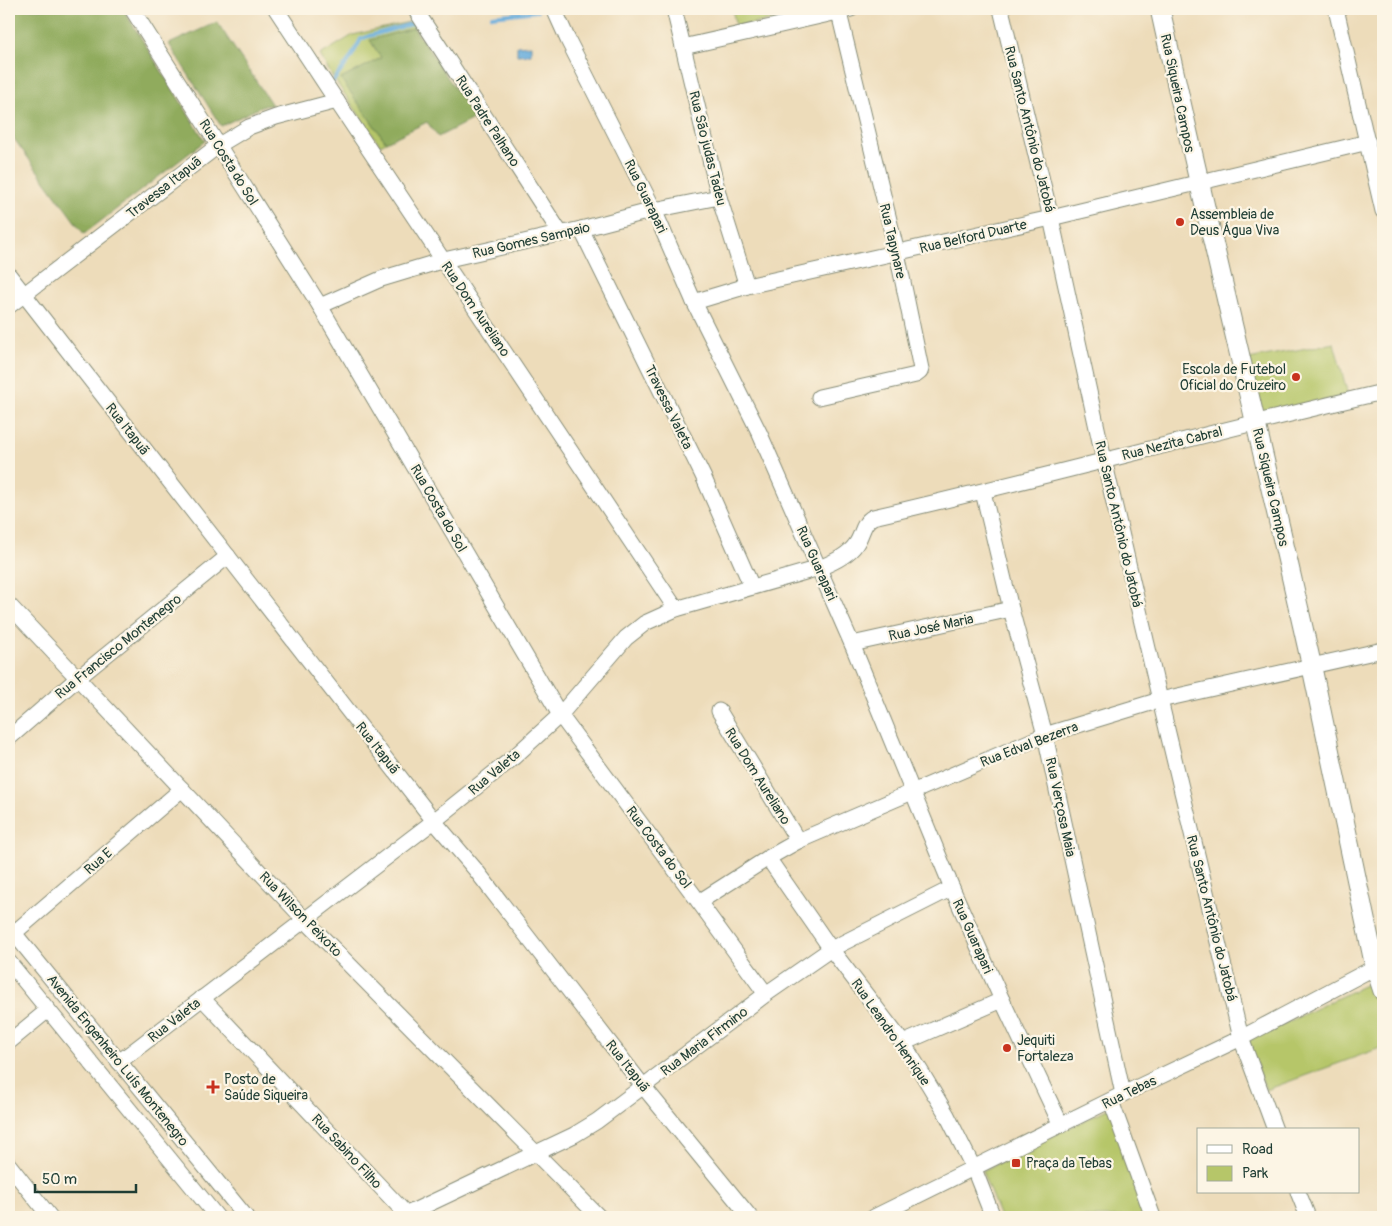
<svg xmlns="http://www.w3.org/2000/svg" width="1392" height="1226" viewBox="0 0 1392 1226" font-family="Pangolin,sans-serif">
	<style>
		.green { fill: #b6c669; stroke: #6a824e }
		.forest { fill: #90ab5d; stroke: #587448 }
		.water { fill: #66acdc; stroke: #427488 }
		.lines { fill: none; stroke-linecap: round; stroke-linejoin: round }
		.stream { stroke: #66acdc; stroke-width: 4 }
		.minor-casing { stroke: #868c77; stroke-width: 17 }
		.tertiary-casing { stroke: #868c77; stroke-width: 21 }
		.minor { stroke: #fff; stroke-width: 15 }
		.tertiary { stroke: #fff; stroke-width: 19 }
		.poi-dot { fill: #c8321e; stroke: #fcf5e5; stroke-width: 2 }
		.labels { text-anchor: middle; stroke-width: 4.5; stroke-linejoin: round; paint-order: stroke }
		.street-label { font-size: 14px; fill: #1f3d34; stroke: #fcf5e5 }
		.poi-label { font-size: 14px; fill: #1f3d34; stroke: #fcf5e5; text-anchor: start }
	</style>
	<rect width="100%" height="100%" fill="#fcf5e5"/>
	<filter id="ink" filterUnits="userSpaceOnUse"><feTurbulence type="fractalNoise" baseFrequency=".02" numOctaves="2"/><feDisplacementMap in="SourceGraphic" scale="10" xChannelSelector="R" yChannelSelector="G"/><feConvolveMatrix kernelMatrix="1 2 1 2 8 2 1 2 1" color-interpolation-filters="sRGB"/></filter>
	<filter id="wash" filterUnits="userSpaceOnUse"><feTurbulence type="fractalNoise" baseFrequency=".0096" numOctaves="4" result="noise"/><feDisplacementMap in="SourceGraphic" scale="20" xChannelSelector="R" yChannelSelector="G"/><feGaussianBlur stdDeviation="1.12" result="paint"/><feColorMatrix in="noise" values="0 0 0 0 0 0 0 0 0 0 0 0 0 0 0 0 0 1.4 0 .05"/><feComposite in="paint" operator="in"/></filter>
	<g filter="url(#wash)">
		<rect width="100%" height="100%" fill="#eddcba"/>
		<!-- green -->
		<g class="green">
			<path d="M732 9H781L782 14 793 12V9H826V10L736 27Z"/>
			<path d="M414 21V28L370 40 381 58 341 79 386 142 380 145 332 76 320 55 353 35Z"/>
			<path d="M1334 343 1348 395 1258 416 1243 360Z"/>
			<path d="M1371 982 1383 1016V1047L1266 1090 1248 1041Z"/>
			<path d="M1111 1107 1149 1217H1000L982 1171Z"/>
		</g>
		<!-- forest -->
		<g class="forest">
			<path d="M9 9H123L205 141 84 234 9 132Z"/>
			<path d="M217 22 272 105 263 106 221 126 169 44Z"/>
			<path d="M414 28 475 118 438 137 427 122 386 142 341 79 381 58 370 40Z"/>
		</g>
		<!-- water -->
		<path class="water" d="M531 45V54L517 55V46Z"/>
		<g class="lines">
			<!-- stream -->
			<g class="stream">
				<path d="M492 16 537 11"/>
				<path d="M331 84 350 59 361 39 369 36 415 23"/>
			</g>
		</g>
	</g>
	<g filter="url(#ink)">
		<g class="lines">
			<!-- minor casing -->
			<g class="minor-casing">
				<g id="minor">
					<path d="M132 9 320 306 560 715 699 902 766 994"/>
					<path d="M276 9 332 94 676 609"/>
					<path d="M415 9 561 234"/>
					<path d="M554 9 568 40 654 210 694 302 759 432 852 644 952 888 1002 1000 1061 1125"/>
					<path d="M674 9 719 197 747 286"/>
					<path d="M1001 9 1051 218 1104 460 1160 700 1241 1038 1275 1130"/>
					<path d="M1336 9 1383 211"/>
					<path d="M683 47 851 9"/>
					<path d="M581 229 703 476 752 587"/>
					<path d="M9 275 434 821 475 869 643 1086 750 1217"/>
					<path d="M694 302 747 286 1051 218 1368 142"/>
					<path d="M9 306 219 145 249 127 276 117 337 101"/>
					<path d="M320 306 381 279 444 260 581 229 654 210 719 197"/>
					<path d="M819 397 916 375 920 372 921 369 897 253 838 9"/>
					<path d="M983 492 1011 609 1045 735 1123 1094"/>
					<path d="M9 605 304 919 599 1217"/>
					<path d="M852 644 1011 609"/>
					<path d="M719 711 798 841"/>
					<path d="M9 738 78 678 228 556"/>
					<path d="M768 858 831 949 903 1043 920 1070 947 1115 974 1169 993 1217"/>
					<path d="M699 902 768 858 798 841 1045 735 1160 700 1383 650"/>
					<path d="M9 927 246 1217"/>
					<path d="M14 933 182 789"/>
					<path d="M9 962 217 1217"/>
					<path d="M202 998 409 1217"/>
					<path d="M9 1042 48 1010"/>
					<path d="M903 1043 1002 1000"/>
					<path d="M119 1062 434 821 514 757 560 715 626 638 645 623 676 609 819 568C832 563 848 556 856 544 863 534 862 523 873 517 1044 478 1213 431 1383 392"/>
					<path d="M1111 1101 1153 1217"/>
					<path d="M9 1165 50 1217"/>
					<path d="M1298 1192 1308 1217"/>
					<path d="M401 1217 574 1135 597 1121 766 994 831 949 952 888"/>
					<path d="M874 1217 1123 1094 1241 1038 1383 963"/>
				</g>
			</g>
			<!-- tertiary casing -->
			<g class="tertiary-casing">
				<path id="tertiary" d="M1160 9C1208 227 1262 444 1311 663 1333 764 1353 866 1375 967L1383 991"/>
			</g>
			<!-- minor -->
			<use href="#minor" class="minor"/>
			<!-- tertiary -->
			<use href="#tertiary" class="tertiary"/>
		</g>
	</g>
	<!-- markers -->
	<g class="poi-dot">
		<circle cx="1180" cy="222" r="5"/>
		<circle cx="1296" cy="377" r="5"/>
		<circle cx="1007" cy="1048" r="5"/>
		<path d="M210.5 1079.5h5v5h5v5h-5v5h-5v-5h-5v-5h5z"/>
		<rect x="1011" y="1158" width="10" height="10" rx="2.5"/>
	</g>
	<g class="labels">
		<!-- street labels -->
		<g class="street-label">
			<text transform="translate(1178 93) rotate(78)" y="5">Rua Siqueira Campos</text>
			<text transform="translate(488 121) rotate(57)" y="5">Rua Padre Palhano</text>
			<text transform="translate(1030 129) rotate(76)" y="5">Rua Santo Antônio do Jatobá</text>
			<text transform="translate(708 148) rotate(76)" y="5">Rua São judas Tadeu</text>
			<text transform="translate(229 162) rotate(58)" y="5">Rua Costa do Sol</text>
			<text transform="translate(164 187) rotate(-38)" y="5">Travessa Itapuã</text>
			<text transform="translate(646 196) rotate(64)" y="5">Rua Guarapari</text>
			<text transform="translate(973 236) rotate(-13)" y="5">Rua Belford Duarte</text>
			<text transform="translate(531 240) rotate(-13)" y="5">Rua Gomes Sampaio</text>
			<text transform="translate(893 241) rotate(77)" y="5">Rua Tapynare</text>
			<text transform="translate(476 309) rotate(56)" y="5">Rua Dom Aureliano</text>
			<text transform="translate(669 407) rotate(64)" y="5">Travessa Valeta</text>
			<text transform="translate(128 429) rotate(52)" y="5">Rua Itapuã</text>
			<text transform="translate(1172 443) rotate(-14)" y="5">Rua Nezita Cabral</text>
			<text transform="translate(1271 487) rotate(77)" y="5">Rua Siqueira Campos</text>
			<text transform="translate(439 508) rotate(60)" y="5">Rua Costa do Sol</text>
			<text transform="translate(1119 524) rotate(77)" y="5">Rua Santo Antônio do Jatobá</text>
			<text transform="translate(817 563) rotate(66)" y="5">Rua Guarapari</text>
			<text transform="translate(931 627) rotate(-12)" y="5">Rua José Maria</text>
			<text transform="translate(118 646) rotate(-39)" y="5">Rua Francisco Montenegro</text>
			<text transform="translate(1029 744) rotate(-21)" y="5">Rua Edval Bezerra</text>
			<text transform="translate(378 748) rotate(52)" y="5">Rua Itapuã</text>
			<text transform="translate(494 772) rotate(-40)" y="5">Rua Valeta</text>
			<text transform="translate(758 776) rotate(58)" y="5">Rua Dom Aureliano</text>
			<text transform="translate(1061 807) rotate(78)" y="5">Rua Verçosa Maia</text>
			<text transform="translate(659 847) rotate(53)" y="5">Rua Costa do Sol</text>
			<text transform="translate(98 861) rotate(-41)" y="5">Rua E</text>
			<text transform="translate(301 914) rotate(46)" y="5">Rua Wilson Peixoto</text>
			<text transform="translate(1212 918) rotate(76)" y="5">Rua Santo Antônio do Jatobá</text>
			<text transform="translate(973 936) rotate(66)" y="5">Rua Guarapari</text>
			<text transform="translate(174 1020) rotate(-38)" y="5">Rua Valeta</text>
			<text transform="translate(891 1032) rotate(55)" y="5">Rua Leandro Henrique</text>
			<text transform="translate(704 1041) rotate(-37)" y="5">Rua Maria Firmino</text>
			<text transform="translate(118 1060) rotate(51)" y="5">Avenida Engenheiro Luís Montenegro</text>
			<text transform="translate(628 1066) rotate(52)" y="5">Rua Itapuã</text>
			<text transform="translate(1129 1092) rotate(-26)" y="5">Rua Tebas</text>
			<text transform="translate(347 1151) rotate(47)" y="5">Rua Sabino Filho</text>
		</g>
		<!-- poi labels -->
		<g class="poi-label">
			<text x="1190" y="219">Assembleia de<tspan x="1190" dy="16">Deus Água Viva</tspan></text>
			<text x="1286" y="374" text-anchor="end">Escola de Futebol<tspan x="1286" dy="16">Oficial do Cruzeiro</tspan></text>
			<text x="1017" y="1045">Jequiti<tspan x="1017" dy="16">Fortaleza</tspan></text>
			<text x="224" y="1084">Posto de<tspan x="224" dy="16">Saúde Siqueira</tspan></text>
			<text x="1026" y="1168">Praça da Tebas</text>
		</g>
	</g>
	<!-- margin -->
	<rect width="1392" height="1226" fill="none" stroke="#fcf5e5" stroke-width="30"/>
	<!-- legend -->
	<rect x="1197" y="1128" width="162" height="65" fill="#fcf5e5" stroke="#a4ab9e"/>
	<rect x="1207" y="1145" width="25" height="8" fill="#ffffff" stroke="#a4ab9e"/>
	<text x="1242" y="1154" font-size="15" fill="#1f3d34">Road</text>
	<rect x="1207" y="1166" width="25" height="15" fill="#b6c669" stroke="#a4ab9e"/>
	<text x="1242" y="1178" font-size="15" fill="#1f3d34">Park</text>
	<!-- scale -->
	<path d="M35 1184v8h101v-8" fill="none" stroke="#1f3d34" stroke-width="2.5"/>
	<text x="42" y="1184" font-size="15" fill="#1f3d34" stroke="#fcf5e5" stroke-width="4" paint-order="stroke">50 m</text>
</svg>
